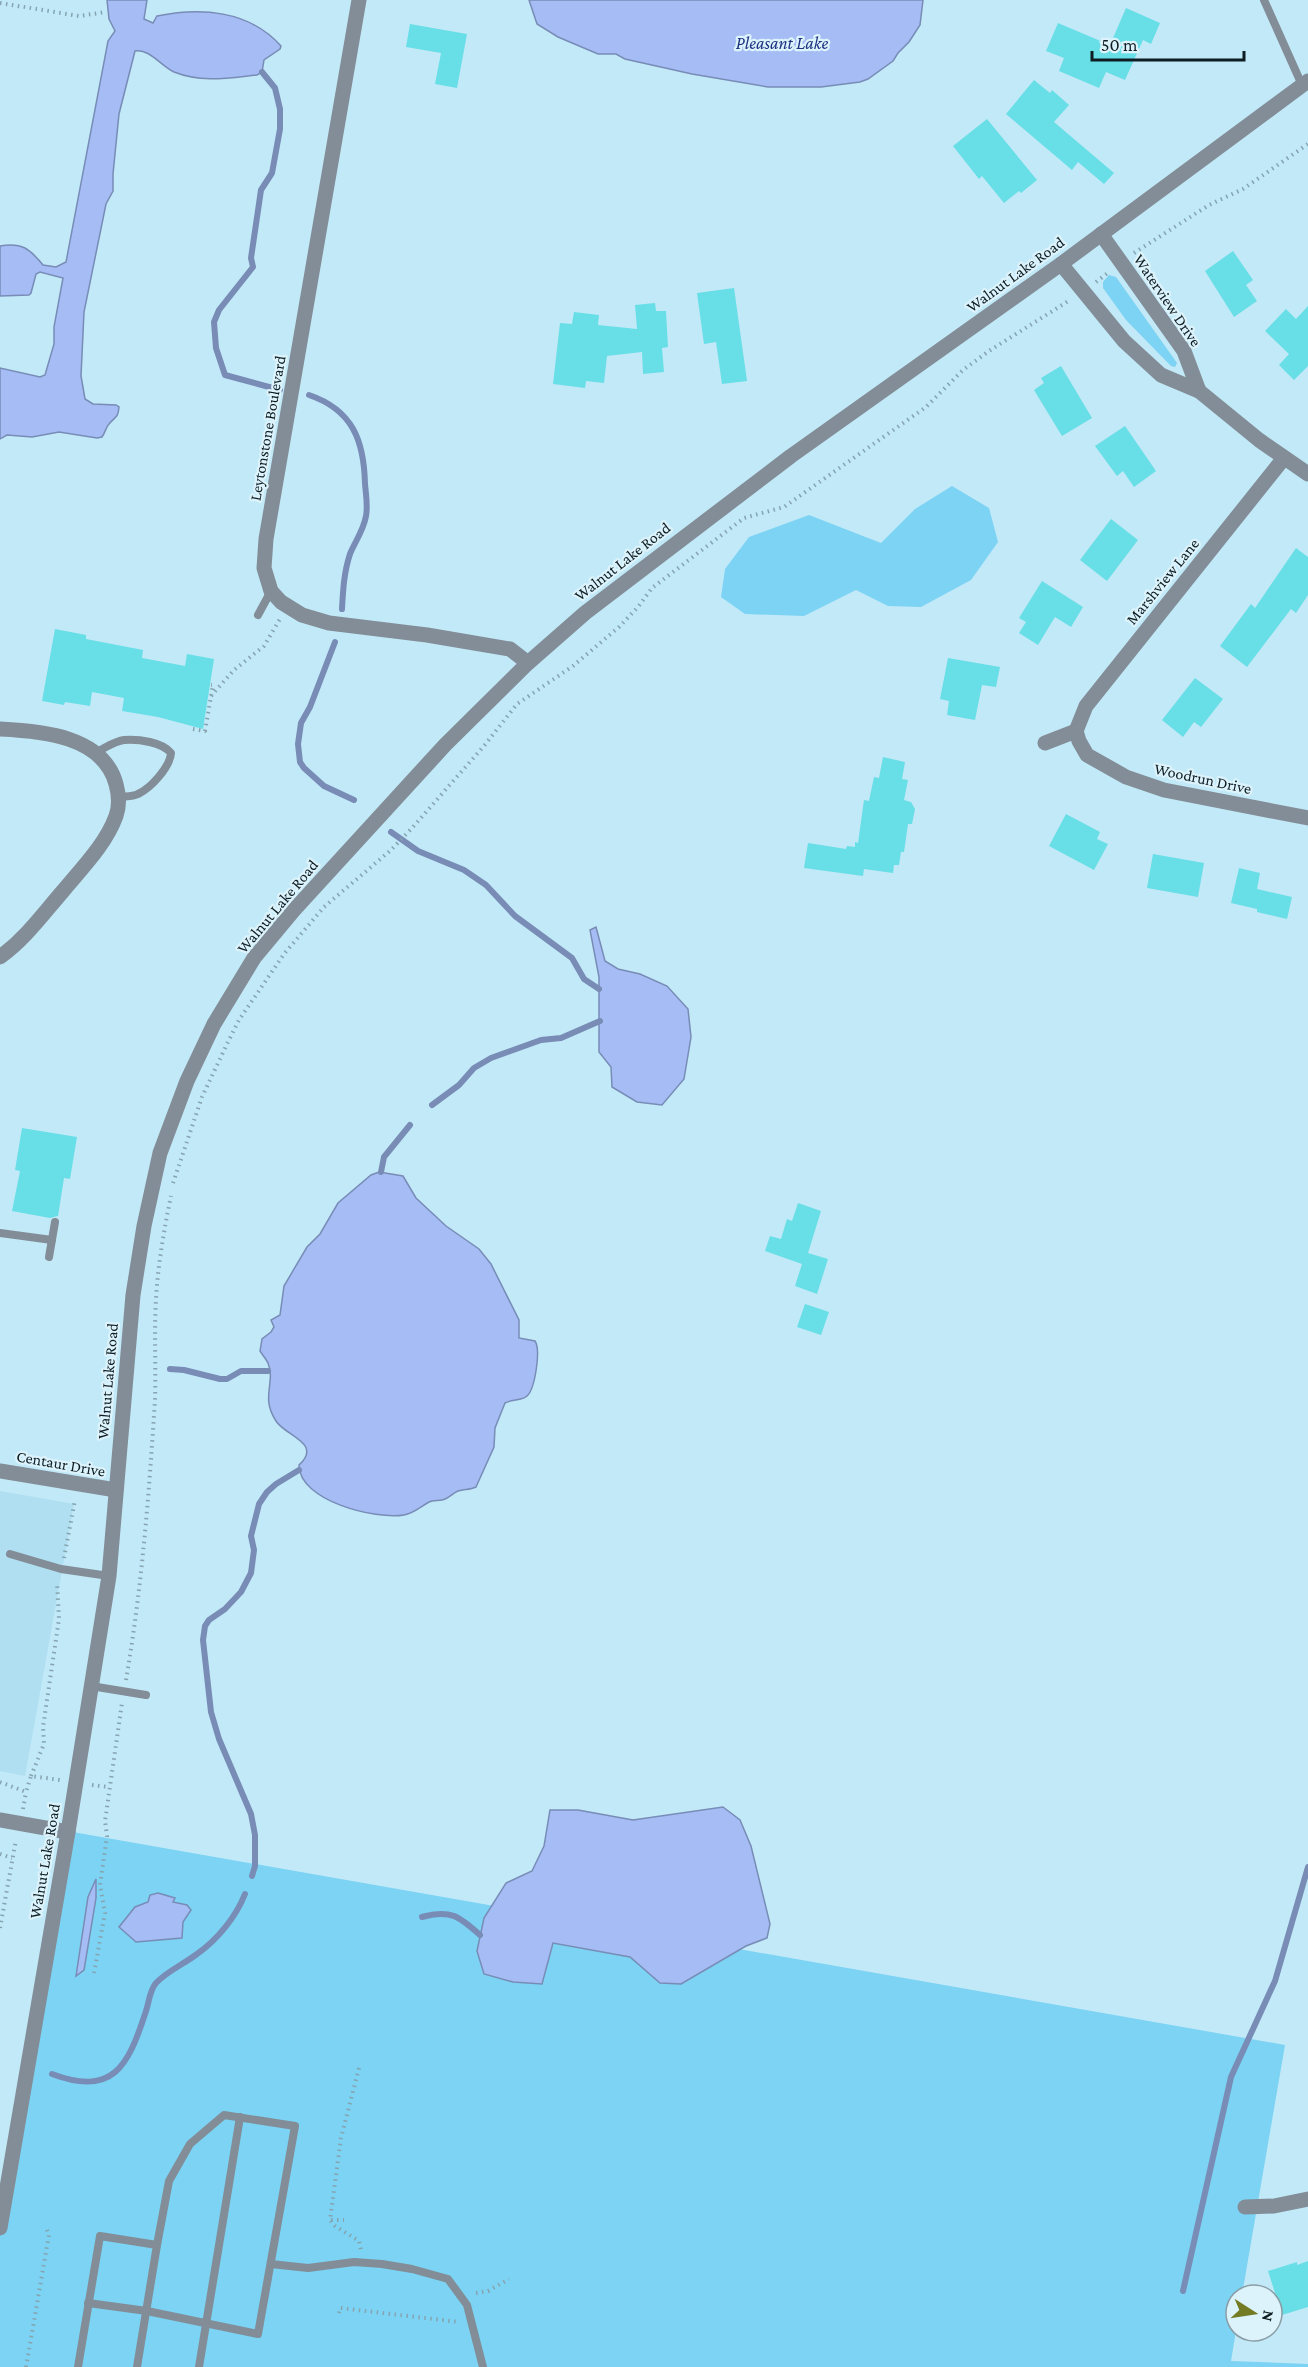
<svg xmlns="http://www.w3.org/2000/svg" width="1308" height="2367" viewBox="0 0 1308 2367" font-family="'Crimson Pro',serif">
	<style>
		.built { fill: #afdff1 }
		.green { fill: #7cd3f3 }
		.water { fill: #a5bcf5; stroke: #788cb6; stroke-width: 1.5 }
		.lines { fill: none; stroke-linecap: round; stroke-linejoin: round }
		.stream { stroke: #788cb6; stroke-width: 6 }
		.building { fill: #68dee6 }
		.path { stroke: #85a4b0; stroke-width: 4; stroke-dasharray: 1.5 4.5; stroke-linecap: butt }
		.service { stroke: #828d97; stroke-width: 8 }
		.minor { stroke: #828d97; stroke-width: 15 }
		.tertiary { stroke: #828d97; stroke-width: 15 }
		.labels { text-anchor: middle; stroke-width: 4.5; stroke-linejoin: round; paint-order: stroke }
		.street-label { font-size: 16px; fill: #0e1d22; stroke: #dcf3fc }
		.water-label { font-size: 18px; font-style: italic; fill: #1e3282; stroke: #dcf3fc }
	</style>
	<rect width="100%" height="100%" fill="#c2e9f8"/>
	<!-- built -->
	<path class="built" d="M0 1491 74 1504 25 1776 0 1771Z"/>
	<!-- green -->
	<g class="green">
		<path d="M1109 275 1116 277 1177 363 1175 367 1171 366 1126 320 1103 288V282Z"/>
		<path d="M952 486 989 508 998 542 971 580 921 607 888 606 856 590 804 616 745 614 721 597 725 569 749 537 809 515 881 543 915 509Z"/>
		<path d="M67 1831 1285 2045 1242 2295H1236V2331L1231 2361 1308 2364V2367H0V2234Z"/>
	</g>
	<!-- water -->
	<g class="water">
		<path d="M107 0H147L144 19 153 23 157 16C200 7 249 10 281 46L280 49 264 60 262 72 257 75C228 78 202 83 174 72 161 66 149 48 135 51L119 114 113 174V191L106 204 84 312 81 376 85 399 93 404 116 405 119 407C118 418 116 416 109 424 106 427 105 433 102 437L97 438 59 432 32 437 7 435 0 439V368L40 377 45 375 54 344V327L63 278 40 272 36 274 31 293 29 295 0 296V246C22 242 30 249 43 265L56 267 66 262 108 41 115 31 109 19Z"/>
		<path d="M529 0H923L920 25 909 42 898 53 893 61 868 79 860 82 821 87H768L692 74 625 59 616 54H598L558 37 537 24Z"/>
		<path d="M596 927 605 961 618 969 640 974 667 986 688 1009 691 1037 684 1079 662 1105 637 1102 612 1087 611 1067 599 1052V977L590 930Z"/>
		<path d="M379 1172 403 1176 416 1198 446 1226 479 1249 491 1264 519 1320V1338L535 1341C541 1350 535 1389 527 1396 522 1401 512 1399 505 1403L495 1428 494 1447 476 1487C470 1490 464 1489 458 1491 453 1493 448 1499 442 1500 438 1501 433 1500 429 1502 420 1507 414 1513 404 1515 376 1520 299 1501 299 1465 323 1443 285 1436 276 1421 260 1397 276 1383 268 1363 266 1359 262 1354 260 1351L262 1339 271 1332 274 1327 271 1320 280 1315 284 1286 307 1247 320 1234 338 1203 371 1175Z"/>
		<path d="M723 1807 740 1820 751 1846 770 1924 767 1938 746 1946 681 1984 660 1983 630 1957 553 1943 542 1984 513 1982 484 1974 477 1951 484 1918 506 1883 532 1871 544 1846 550 1810H578L633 1820Z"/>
		<path d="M96 1879V1898L84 1970 76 1976 88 1897Z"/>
		<path d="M158 1893 175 1898 173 1902 187 1905 191 1910 183 1922 182 1938 136 1942 119 1927 135 1907 148 1902 150 1895Z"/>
	</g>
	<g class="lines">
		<!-- stream -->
		<g class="stream">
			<path d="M262 72 275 88 280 109V129L272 173 261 190 251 258 253 267 219 310 214 322 216 348 225 375 280 390"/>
			<path d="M309 395C353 410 364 441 365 484 366 495 368 506 366 516 364 529 355 542 350 554 344 572 343 590 342 609"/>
			<path d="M335 642 310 707 301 723 298 744 300 762 304 768 324 786 354 800"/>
			<path d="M391 832 418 851 464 870 486 885 515 916 572 958 584 979 599 989"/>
			<path d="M432 1105 459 1085 474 1068 491 1058 541 1040 561 1038 600 1021"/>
			<path d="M381 1172 384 1157 410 1125"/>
			<path d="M170 1369 184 1370 220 1379H227L241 1371H268"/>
			<path d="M252 1876 255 1866V1835L251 1814 219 1739 211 1712 203 1640 205 1626 209 1620 225 1609 241 1592 251 1573 254 1550 251 1536 259 1504 267 1492 276 1484 299 1470"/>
			<path d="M422 1917C450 1909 459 1916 480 1935"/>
			<path d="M52 2074C113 2097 128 2066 145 2014 149 2004 149 1991 156 1983 167 1971 184 1964 197 1954 217 1940 236 1917 245 1894"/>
			<path d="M1183 2291 1231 2077 1275 1981 1308 1867"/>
		</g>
	</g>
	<!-- building -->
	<g class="building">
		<path d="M1126 8 1160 23 1151 44 1143 40 1125 80 1106 72 1099 88 1059 71 1064 58 1046 51 1058 23 1110 45Z"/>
		<path d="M410 24 467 34 457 88 435 84 441 53 406 47Z"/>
		<path d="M1034 80 1050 93 1052 90 1069 105 1054 122 1114 173 1104 184 1078 162 1072 170 1006 114Z"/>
		<path d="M987 119 1037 180 1021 193 1019 191 1004 203 982 176 979 179 953 146Z"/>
		<path d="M1233 251 1253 280 1246 285 1257 301 1234 317 1205 271Z"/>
		<path d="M734 288 747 381 722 384 716 342 704 344 697 293Z"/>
		<path d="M655 303 656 311H666L668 347 662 348 664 372 643 374 642 352 607 356 604 383 586 381 585 388 553 384 560 323 572 324 574 312 599 315 598 325 637 329 635 305Z"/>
		<path d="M1308 306V366L1294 380 1279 365 1289 354 1265 331 1286 309 1296 319Z"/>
		<path d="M1061 366 1092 418 1062 436 1034 390 1044 383 1041 378Z"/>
		<path d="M1125 426 1156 471 1134 487 1123 471 1117 476 1095 446Z"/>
		<path d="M1111 519 1138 540 1107 581 1080 560Z"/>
		<path d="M1296 548 1308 557V595L1296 613 1291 609 1247 667 1220 646 1251 604 1255 608Z"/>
		<path d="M1042 581 1083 607 1071 627 1055 617 1038 645 1019 633 1026 622 1019 618Z"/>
		<path d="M55 629 86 635V639L143 650 142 658 185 666 187 654 214 659 203 729 158 717 122 711 124 698 92 692 90 706 65 702 64 705 42 701Z"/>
		<path d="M948 658 1000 667 996 687 982 685 975 720 947 715 949 701 940 699Z"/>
		<path d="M1195 678 1223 699 1201 727 1194 722 1183 737 1162 720Z"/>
		<path d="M883 757 905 762 902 779 908 780 904 800 911 802 915 809 912 824H908L904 852H901L899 865H894L893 873 864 869 863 876 804 868 808 843 846 849 847 846 855 847V842L858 843 864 800 869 801 874 777 879 778Z"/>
		<path d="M1066 814 1100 832 1097 839 1108 844 1094 870 1049 846Z"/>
		<path d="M1153 854 1204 863 1198 897 1147 888Z"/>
		<path d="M1239 868 1260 873 1257 889 1292 897 1287 919 1257 912V909L1231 903Z"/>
		<path d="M22 1128 77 1137 70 1179 64 1178 58 1216 50 1218 12 1211 20 1171 15 1170Z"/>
		<path d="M798 1203 821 1211 808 1253 828 1259 817 1294 795 1286 802 1264 765 1251 770 1236 781 1239 787 1219 792 1221Z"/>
		<path d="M805 1304 829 1312 821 1335 797 1327Z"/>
		<path d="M1308 2261V2307L1282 2315 1268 2271 1297 2262V2265Z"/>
	</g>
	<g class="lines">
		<!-- path -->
		<g class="path">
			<path d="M0 3 79 16 106 12"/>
			<path d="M1134 253 1209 205 1243 189 1308 144"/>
			<path d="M1096 282 1109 272"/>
			<path d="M211 696 234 670 264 646 280 619"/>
			<path d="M193 729 205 731 213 685H211"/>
			<path d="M173 1183 202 1097 227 1044 239 1020 284 954 324 907 391 850 412 828 484 746 517 704 573 666 619 627 638 607 652 588 744 518 784 507 926 407 963 370 989 351 1070 300"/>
			<path d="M64 1558 75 1500"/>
			<path d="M126 1680C142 1587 149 1494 155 1400 156 1366 154 1333 156 1299 158 1264 164 1230 171 1196"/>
			<path d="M31 1776 44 1744 43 1727 59 1619 57 1582"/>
			<path d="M0 1782 26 1792 31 1776 60 1780"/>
			<path d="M92 1785 109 1787"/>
			<path d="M23 1809 26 1792"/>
			<path d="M0 1854 12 1858"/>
			<path d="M0 1928 16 1840"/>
			<path d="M94 1973 105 1913 100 1885 107 1836 105 1821 122 1703"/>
			<path d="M359 2068 341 2138 330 2220 335 2226 359 2241 361 2250"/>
			<path d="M331 2220H344"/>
			<path d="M476 2293 488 2291 509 2279"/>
			<path d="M339 2313 340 2308 459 2322"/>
			<path d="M26 2367 49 2235 46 2227"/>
		</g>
		<!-- service -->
		<g class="service">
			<path d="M1264 0 1302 85"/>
			<path d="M258 615 271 591"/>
			<path d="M96 752C105 748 115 741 124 740 139 739 162 742 171 753 170 767 151 788 138 794 132 797 126 796 119 797"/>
			<path d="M0 1233 52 1240"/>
			<path d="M49 1257 55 1222"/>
			<path d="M10 1554 61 1569 109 1576"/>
			<path d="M91 1686 146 1695"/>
			<path d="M271 2264 308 2268 354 2262 382 2264 412 2269 448 2279 467 2305 483 2367"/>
			<path d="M88 2303 147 2311 258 2334 295 2126 224 2115 190 2144 169 2181 157 2245"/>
			<path d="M78 2367 100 2236 157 2245 137 2367"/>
			<path d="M199 2367 240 2117"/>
		</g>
		<!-- minor -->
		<g class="minor">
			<path d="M359 0 266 539 264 568 271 591 281 602 302 615 329 623 427 635 510 649 528 663"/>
			<path d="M1101 234 1184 351 1199 391"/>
			<path d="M1061 264 1124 341 1161 375 1199 391 1259 440 1308 474"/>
			<path d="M0 729C42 731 103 736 116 784 119 795 120 805 116 816 106 844 82 868 63 891 43 914 25 939 0 957"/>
			<path d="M1076 731 1086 706 1284 458"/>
			<path d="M1076 731 1079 741 1087 755 1126 777 1164 790 1308 818"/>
			<path d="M1045 743 1076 731"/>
			<path d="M0 1471 116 1490"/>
			<path d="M1245 2207 1274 2206 1308 2199"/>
		</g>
		<!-- tertiary -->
		<g class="tertiary">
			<path d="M0 1820 68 1832"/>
			<path d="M0 2228 68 1832 109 1576 133 1295 144 1226 160 1153 187 1081 214 1024 254 958 294 910 445 745 528 663 585 613 791 456 1061 264 1308 81"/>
		</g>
	</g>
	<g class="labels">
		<!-- street labels -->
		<g class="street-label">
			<text transform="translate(1015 274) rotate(-36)" y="6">Walnut Lake Road</text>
			<text transform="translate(1168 300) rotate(56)" y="6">Waterview Drive</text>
			<text transform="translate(267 428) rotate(-80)" y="6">Leytonstone Boulevard</text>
			<text transform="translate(622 561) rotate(-38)" y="6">Walnut Lake Road</text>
			<text transform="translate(1162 581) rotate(-51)" y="6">Marshview Lane</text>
			<text transform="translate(1203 778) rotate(12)" y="6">Woodrun Drive</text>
			<text transform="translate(277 906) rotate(-50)" y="6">Walnut Lake Road</text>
			<text transform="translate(107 1381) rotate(-85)" y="6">Walnut Lake Road</text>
			<text transform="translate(61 1463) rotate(10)" y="6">Centaur Drive</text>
			<text transform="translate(44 1861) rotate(-80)" y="6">Walnut Lake Road</text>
		</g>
		<!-- water labels -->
		<g class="water-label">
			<text x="782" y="49">Pleasant Lake</text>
		</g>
	</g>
	<!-- north arrow -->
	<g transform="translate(1254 2313) rotate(102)"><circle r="28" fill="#dcf3fc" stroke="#8a9da5" stroke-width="1.5"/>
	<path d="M0-4.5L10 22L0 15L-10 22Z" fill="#747b25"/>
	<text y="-9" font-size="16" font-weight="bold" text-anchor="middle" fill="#0e1d22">N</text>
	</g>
	<!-- scale -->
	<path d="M1092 51v9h152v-9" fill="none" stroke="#0e1d22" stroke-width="3"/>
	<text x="1101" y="51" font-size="18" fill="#0e1d22" stroke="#dcf3fc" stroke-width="4.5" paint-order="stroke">50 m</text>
</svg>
